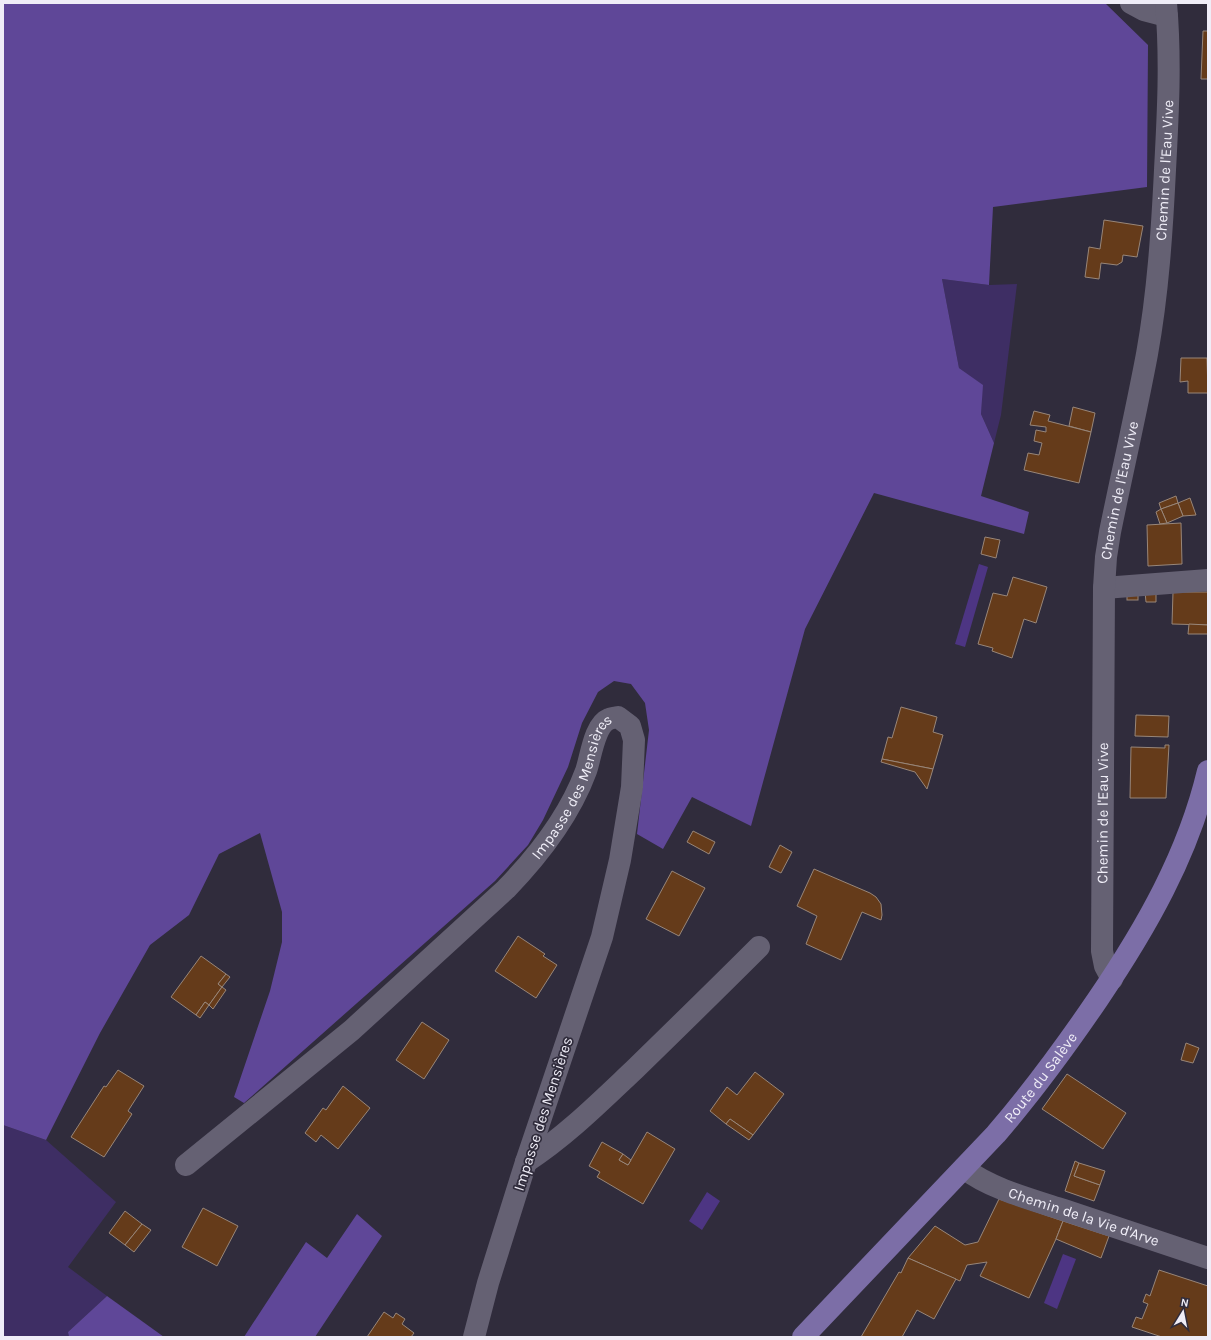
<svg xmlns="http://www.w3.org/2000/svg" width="1211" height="1340" viewBox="0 0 1211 1340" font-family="Karla,sans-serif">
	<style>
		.green { fill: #3e2e64 }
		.forest { fill: #5f4798 }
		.water { fill: #4d3583 }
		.building { fill: #653b1a; stroke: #988679 }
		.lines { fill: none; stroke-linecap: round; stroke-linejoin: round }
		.minor { stroke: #656173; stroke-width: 22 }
		.major { stroke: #7c6ea7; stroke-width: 22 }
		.labels { text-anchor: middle; stroke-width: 3.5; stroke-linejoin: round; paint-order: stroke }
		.street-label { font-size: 15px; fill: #efedf7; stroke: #302c3c }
	</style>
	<rect width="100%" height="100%" fill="#302c3c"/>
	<!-- green -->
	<g class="green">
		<path d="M942 279 989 285 1017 284 1001 415 994 443 981 414 982 385 959 368Z"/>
		<path d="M3 1125 46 1140 116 1202 68 1267 107 1296 68 1332 69 1337H3Z"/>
	</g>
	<!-- forest -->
	<g class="forest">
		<path d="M3 3H1105L1148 45 1147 187 993 207 989 285 942 279 959 368 983 385 981 414 994 443 981 496 1029 512 1024 534 874 493 805 629 751 826 692 797 663 849 637 834 649 730 645 703 631 684 614 681 598 692 582 723 568 767 543 820 528 845 495 881 244 1103 234 1097 270 991 282 942V912L260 833 219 854 189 915 150 945 100 1033 46 1140 3 1125Z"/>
		<path d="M357 1214 382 1236 315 1337H244L306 1242 327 1258Z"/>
		<path d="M107 1296 164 1337H69L68 1332Z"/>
	</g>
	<!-- water -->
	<g class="water">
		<path d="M979 564 988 567 965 647 955 644Z"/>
		<path d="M707 1192 720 1201 702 1230 689 1221Z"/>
		<path d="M1063 1254 1076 1259 1057 1309 1044 1303Z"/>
	</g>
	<!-- building -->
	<g class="building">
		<path d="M1203 31H1208V79H1201Z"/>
		<path d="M1104 220 1143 226 1137 257 1123 255 1122 262 1117 265 1101 263 1099 279 1085 277 1089 247 1100 249Z"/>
		<path d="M1181 358H1207L1208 393H1188V381L1180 382Z"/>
		<path d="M1073 407 1095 413 1091 432 1069 426Z"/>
		<path d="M1034 411 1050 415 1048 421 1091 432 1079 483 1024 470 1028 453 1039 455 1042 443 1034 441 1036 430 1046 432V427L1030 425Z"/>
		<path d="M1176 496 1178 503 1161 509 1159 503Z"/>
		<path d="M1190 498 1196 515 1183 516 1178 503Z"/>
		<path d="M1178 503 1183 516 1167 523 1161 509Z"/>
		<path d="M1161 509 1167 523 1160 524 1156 512Z"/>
		<path d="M1181 523 1182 564 1148 566 1147 525Z"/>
		<path d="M985 537 1000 540 996 558 981 554Z"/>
		<path d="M1013 577 1047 587 1036 623 1024 619 1012 658 992 651 993 648 978 644 993 593 1007 596Z"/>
		<path d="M1145 592H1156V602H1146Z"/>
		<path d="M1173 592H1208V625L1172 624Z"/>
		<rect x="1127" y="593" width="11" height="7"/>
		<path d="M1189 624 1208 625V634H1188Z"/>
		<path d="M901 707 937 717 933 732 943 735 933 769 882 759 888 737 892 738Z"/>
		<path d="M1136 715 1169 716 1168 737 1135 736Z"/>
		<path d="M1165 745H1169L1166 798H1130L1131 747 1165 748Z"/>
		<path d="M882 759 933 769 927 789 915 772 881 762Z"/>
		<path d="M693 831 715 842 709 854 687 842Z"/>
		<path d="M780 845 792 852 781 873 769 867Z"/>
		<path d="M814 869 870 893 876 897 881 904 882 915 881 920 862 912 841 960 806 944 817 916 797 906Z"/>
		<path d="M672 871 705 888 679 936 646 919Z"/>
		<path d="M518 936 545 954 543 956 557 965 536 998 495 971Z"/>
		<path d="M201 956 226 974 218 984 222 987 209 1005 205 1002 196 1015 171 997Z"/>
		<path d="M226 974 230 977 222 987 218 984Z"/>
		<path d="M222 987 226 990 213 1009 209 1005Z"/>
		<path d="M205 1002 209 1005 200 1018 196 1015Z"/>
		<path d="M422 1022 449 1040 424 1079 396 1060Z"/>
		<path d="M1186 1043 1199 1048 1193 1063 1181 1060Z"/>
		<path d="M118 1070 144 1086 128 1111 132 1114 104 1157 71 1137 104 1086 106 1087Z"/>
		<path d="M755 1072 784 1094 753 1135 730 1119 726 1124 710 1111 727 1087 737 1095Z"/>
		<path d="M1067 1074 1126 1113 1103 1149 1042 1109Z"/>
		<path d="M343 1086 370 1108 338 1149 321 1135 316 1142 305 1133 323 1108 326 1110Z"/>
		<path d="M730 1119 753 1135 749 1140 726 1124Z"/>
		<path d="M647 1132 675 1149 643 1204 597 1177 600 1172 589 1166 602 1142 623 1154 619 1160 628 1165Z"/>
		<path d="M623 1154 631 1160 628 1165 619 1160Z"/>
		<path d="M1075 1161 1079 1163 1074 1176 1100 1185 1094 1201 1065 1191Z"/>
		<path d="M1079 1163 1105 1171 1100 1185 1074 1176Z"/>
		<path d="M999 1199 1063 1221 1056 1239 1029 1298 980 1276 987 1262 967 1265 960 1281 908 1258 935 1226 965 1245 978 1242Z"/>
		<path d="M203 1208 238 1226 217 1266 182 1247Z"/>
		<path d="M125 1211 142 1224 125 1245 109 1233Z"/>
		<path d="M1063 1221 1109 1236 1101 1258 1056 1239Z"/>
		<path d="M142 1224 151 1230 134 1252 125 1245Z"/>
		<path d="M908 1258 956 1279 934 1319 917 1310 902 1337H861L899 1272 901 1273Z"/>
		<path d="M1159 1270 1208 1286V1337H1162L1132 1327 1136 1317 1142 1319 1148 1304 1143 1302 1146 1294 1150 1296Z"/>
		<path d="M384 1312 393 1318 396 1313 405 1319 402 1324 414 1333 411 1337H367Z"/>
	</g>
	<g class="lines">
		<!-- minor -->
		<g class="minor">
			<path d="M1131 3 1144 10 1167 16"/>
			<path d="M1104 588 1208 580"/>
			<path id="s1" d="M1112 979 1105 966 1102 951 1104 588 1106 557 1110 532C1122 473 1136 413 1147 354 1158 293 1162 231 1165 170 1168 114 1171 59 1166 3"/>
			<path d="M526 1162C566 1136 600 1102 635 1069 677 1028 718 988 759 947"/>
			<path id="s2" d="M186 1165 352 1030 506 889C539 855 569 817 586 771 591 757 594 725 609 719 611 718 615 718 618 717L630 726 634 740 632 787 620 860 602 937 526 1162 488 1283 474 1337"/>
			<path id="s3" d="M964 1168C988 1188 1033 1200 1064 1210 1112 1226 1160 1242 1208 1258"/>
		</g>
		<!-- major -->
		<path class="major" id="s4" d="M803 1337 996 1134C1033 1091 1066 1046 1098 999 1146 928 1188 855 1208 771"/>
	</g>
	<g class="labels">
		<!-- street labels -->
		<g class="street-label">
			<text dy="5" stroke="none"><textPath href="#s1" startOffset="816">Chemin de l'Eau Vive</textPath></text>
			<text dy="5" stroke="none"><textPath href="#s1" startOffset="492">Chemin de l'Eau Vive</textPath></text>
			<text dy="5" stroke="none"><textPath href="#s2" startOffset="546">Impasse des Mensières</textPath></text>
			<text dy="5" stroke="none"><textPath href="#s1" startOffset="168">Chemin de l'Eau Vive</textPath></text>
			<text dy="5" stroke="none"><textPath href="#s4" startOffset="352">Route du Salève</textPath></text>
			<text transform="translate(543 1114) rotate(-72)" y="5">Impasse des Mensières</text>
			<text dy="5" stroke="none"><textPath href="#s3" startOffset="130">Chemin de la Vie d'Arve</textPath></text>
		</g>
	</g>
	<!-- border -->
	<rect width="1211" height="1340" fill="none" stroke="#efedf7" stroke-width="8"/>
	<!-- north arrow -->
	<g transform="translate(1183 1312) rotate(10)" stroke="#302c3c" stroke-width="3" paint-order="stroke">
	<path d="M0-3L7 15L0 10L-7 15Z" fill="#efedf7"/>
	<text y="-6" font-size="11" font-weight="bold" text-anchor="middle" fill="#efedf7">N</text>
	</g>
</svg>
